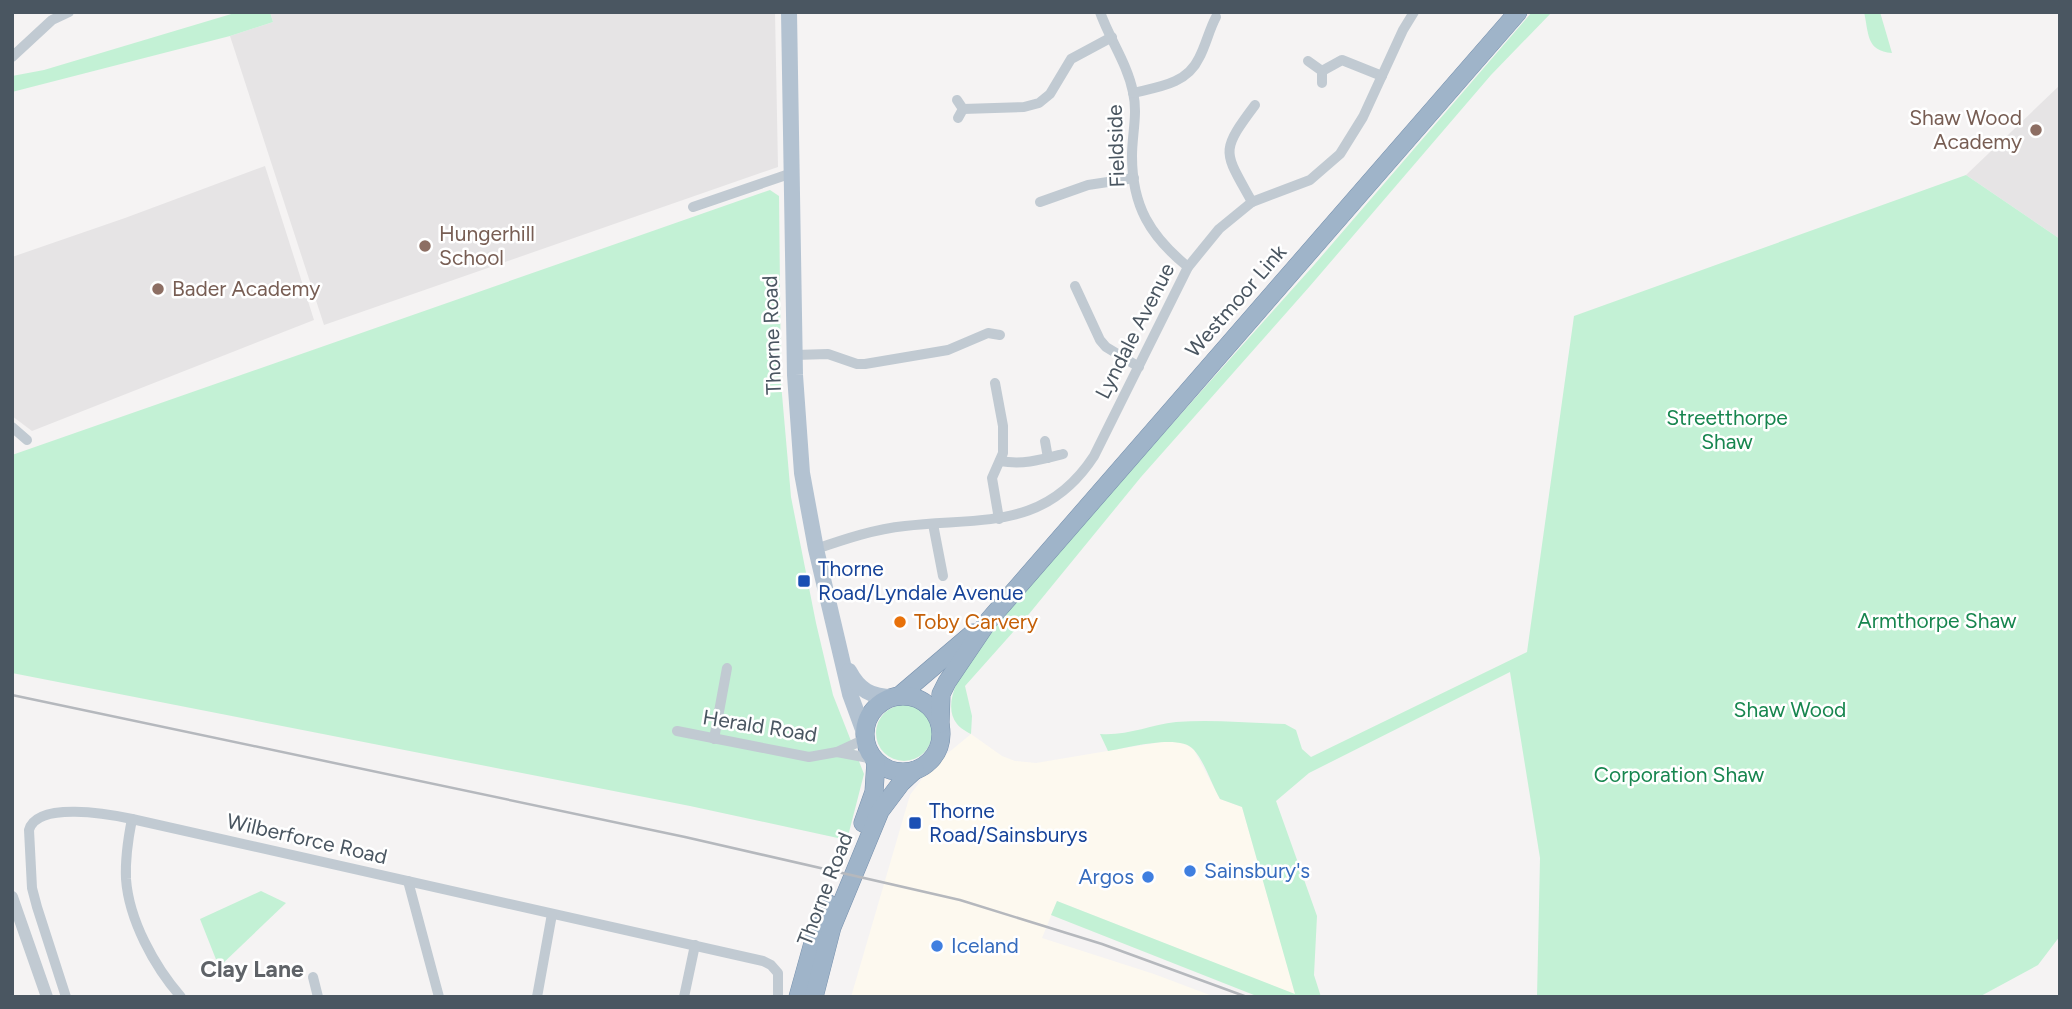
<svg xmlns="http://www.w3.org/2000/svg" width="2072" height="1009" viewBox="0 0 2072 1009" font-family="Figtree,sans-serif">
	<style>
		.commercial { fill: #fdf9ef }
		.education { fill: #e6e4e5 }
		.green { fill: #c3f1d5 }
		.lines { fill: none; stroke-linecap: round; stroke-linejoin: round }
		.trunk-casing { stroke: #7690ad; stroke-width: 19 }
		.minor { stroke: #c1cad2; stroke-width: 10 }
		.tertiary { stroke: #c1cad2; stroke-width: 12 }
		.primary { stroke: #b3c2d1; stroke-width: 16 }
		.trunk { stroke: #9fb4c9; stroke-width: 18 }
		.rail { stroke: #b5b8bd; stroke-width: 2.5 }
		.education-dot { fill: #8d6e63; stroke: #fff; stroke-width: 2.5 }
		.transit-dot { fill: #1a4fb4; stroke: #fff; stroke-width: 2.5 }
		.food-dot { fill: #e8710a; stroke: #fff; stroke-width: 2.5 }
		.shop-dot { fill: #3f7fe0; stroke: #fff; stroke-width: 2.5 }
		.labels { text-anchor: middle; stroke-width: 5; stroke-linejoin: round; paint-order: stroke }
		.education-label { font-size: 21px; fill: #785e54; stroke: #fff; text-anchor: start }
		.street-label { font-size: 21px; fill: #4a5661; stroke: #fff }
		.park-label { font-size: 21px; fill: #17864f; stroke: #fff }
		.transit-label { font-size: 21px; fill: #164399; stroke: #fff; text-anchor: start }
		.food-label { font-size: 21px; fill: #c56008; stroke: #fff; text-anchor: start }
		.shop-label { font-size: 21px; fill: #366cbe; stroke: #fff; text-anchor: start }
		.neighbourhood-label { font-size: 23px; font-weight: bold; fill: #5f6368; stroke: #fff }
	</style>
	<rect width="100%" height="100%" fill="#f5f3f3"/>
	<!-- commercial -->
	<path class="commercial" d="M971 734 1002 756 1015 761 1036 763 1167 741 1184 742 1194 750 1220 799 1242 807 1296 995 1057 901 1042 938 1154 974 1215 997H851L910 795 930 768Z"/>
	<!-- education -->
	<g class="education">
		<path d="M270 12H775L778 167 324 325 230 36 273 22Z"/>
		<path d="M2060 85V239L1966 175Z"/>
		<path d="M265 166 314 320 32 431 12 416V257L125 218Z"/>
	</g>
	<!-- green -->
	<g class="green">
		<path d="M238 12H270L273 22 230 36 12 92V76L44 70Z"/>
		<path d="M1532 12H1552L1491 75 1310 286 1141 477 1029 614 965 686 972 716 971 734C967 732 960 728 957 724 935 697 981 644 997 620L1314 265Z"/>
		<path d="M1864 12H1880L1892 53C1866 51 1869 34 1864 12Z"/>
		<path d="M1966 175 2060 239V936L2038 965 1979 997H1537L1540 858 1510 672 1309 773 1276 801 1317 916 1314 975 1321 997H1259L1051 915 1057 901 1295 994 1242 807 1220 799C1212 785 1204 761 1194 750 1180 733 1128 748 1108 751L1100 734C1127 736 1150 725 1176 722 1212 719 1249 723 1285 724L1296 730 1302 749 1311 757 1527 652 1574 316Z"/>
		<path d="M770 190 779 196 781 383 791 497 816 623 833 695 864 774 847 840 690 806 12 673V455Z"/>
		<circle cx="904" cy="733" r="28"/>
		<path d="M261 891 286 903 219 967 200 919Z"/>
	</g>
	<g class="lines">
		<!-- trunk casing -->
		<g class="trunk-casing">
			<g id="trunk">
				<path d="M899 696 973 633"/>
				<circle cx="903" cy="734" r="38"/>
				<path d="M940 724 941 694 947 682 989 620 1518 12"/>
				<path d="M863 823 874 792 876 761"/>
				<path d="M798 997 815 936 829 904"/>
				<path d="M814 997 832 927 880 811 901 783 915 770"/>
			</g>
		</g>
		<!-- minor -->
		<g class="minor">
			<path d="M1100 12C1110 40 1127 63 1133 92 1138 114 1132 134 1132 156 1132 206 1150 236 1188 267"/>
			<path d="M12 57 52 20 69 12"/>
			<path d="M1308 61 1322 71V83"/>
			<path d="M1322 71 1342 60 1382 76"/>
			<path d="M1133 93C1158 87 1187 84 1199 58 1206 45 1209 30 1216 17"/>
			<path d="M957 100 963 109 958 118"/>
			<path d="M963 109 1024 107 1039 103 1050 94 1071 59 1112 37"/>
			<path d="M1040 202 1088 185 1134 178"/>
			<path d="M1252 202C1224 151 1219 153 1255 105"/>
			<path d="M693 207 792 173"/>
			<path d="M1075 286 1100 340 1106 347 1139 367"/>
			<path d="M795 355 828 354 857 364H865L948 350 988 333 1000 335"/>
			<path d="M995 383 1003 426V453L992 478 999 519"/>
			<path d="M12 427 27 440"/>
			<path d="M1045 441 1048 458"/>
			<path d="M1000 461C1023 465 1040 460 1063 454"/>
			<path d="M933 524 943 576"/>
			<path d="M816 549C845 539 875 529 905 526 982 517 1045 531 1094 456L1188 267 1219 229 1252 202 1310 180 1340 154 1363 117 1403 30 1414 12"/>
			<path d="M677 731 809 757 837 752 865 739"/>
			<path d="M714 739 727 668"/>
			<path d="M837 752 874 759"/>
			<path d="M132 819C128 839 125 858 126 879 129 920 154 966 181 997"/>
			<path d="M408 881 439 997"/>
			<path d="M313 977 318 997"/>
			<path d="M66 997 37 907 32 888 29 830C37 801 109 814 132 819L763 961 771 965 778 973V997"/>
			<path d="M537 997 552 914"/>
			<path d="M684 997 695 945"/>
		</g>
		<!-- tertiary -->
		<path class="tertiary" d="M12 897 47 997"/>
		<!-- primary -->
		<g class="primary">
			<path d="M789 12 795 375 802 473 816 549 850 694 865 735"/>
			<path d="M849 671C859 690 871 697 893 697"/>
		</g>
		<!-- trunk -->
		<use href="#trunk" class="trunk"/>
		<!-- rail -->
		<path class="rail" d="M12 695 685 837 960 900 1102 944 1247 997"/>
	</g>
	<!-- markers -->
	<g class="education-dot">
		<circle cx="2036" cy="130" r="7"/>
		<circle cx="425" cy="246" r="7"/>
		<circle cx="158" cy="289" r="7"/>
	</g>
	<g class="transit-dot">
		<rect x="797" y="574" width="14" height="14" rx="3.5"/>
		<rect x="908" y="816" width="14" height="14" rx="3.5"/>
	</g>
	<circle class="food-dot" cx="900" cy="622" r="7"/>
	<g class="shop-dot">
		<circle cx="1190" cy="871" r="7"/>
		<circle cx="1148" cy="877" r="7"/>
		<circle cx="937" cy="946" r="7"/>
	</g>
	<g class="labels">
		<!-- education labels -->
		<g class="education-label">
			<text x="2022" y="125" text-anchor="end">Shaw Wood<tspan x="2022" dy="24">Academy</tspan></text>
			<text x="439" y="241">Hungerhill<tspan x="439" dy="24">School</tspan></text>
			<text x="172" y="296">Bader Academy</text>
		</g>
		<!-- street labels -->
		<g class="street-label">
			<text transform="translate(1116 146) rotate(-92)" y="7">Fieldside</text>
			<text transform="translate(1236 301) rotate(-49)" y="7">Westmoor Link</text>
			<text transform="translate(1135 331) rotate(-63)" y="7">Lyndale Avenue</text>
			<text transform="translate(772 335) rotate(-92)" y="7">Thorne Road</text>
			<text transform="translate(760 726) rotate(9)" y="7">Herald Road</text>
			<text transform="translate(307 839) rotate(13)" y="7">Wilberforce Road</text>
			<text transform="translate(825 889) rotate(-69)" y="7">Thorne Road</text>
		</g>
		<!-- park labels -->
		<g class="park-label">
			<text x="1727" y="425">Streetthorpe<tspan x="1727" dy="24">Shaw</tspan></text>
			<text x="1937" y="628">Armthorpe Shaw</text>
			<text x="1790" y="717">Shaw Wood</text>
			<text x="1679" y="782">Corporation Shaw</text>
		</g>
		<!-- transit labels -->
		<g class="transit-label">
			<text x="818" y="576">Thorne<tspan x="818" dy="24">Road/Lyndale Avenue</tspan></text>
			<text x="929" y="818">Thorne<tspan x="929" dy="24">Road/Sainsburys</tspan></text>
		</g>
		<!-- food labels -->
		<g class="food-label">
			<text x="914" y="629">Toby Carvery</text>
		</g>
		<!-- shop labels -->
		<g class="shop-label">
			<text x="1204" y="878">Sainsbury's</text>
			<text x="1134" y="884" text-anchor="end">Argos</text>
			<text x="951" y="953">Iceland</text>
		</g>
		<!-- neighbourhood labels -->
		<g class="neighbourhood-label">
			<text x="252" y="977">Clay Lane</text>
		</g>
	</g>
	<!-- border -->
	<rect width="2072" height="1009" fill="none" stroke="#4a5661" stroke-width="28"/>
</svg>
